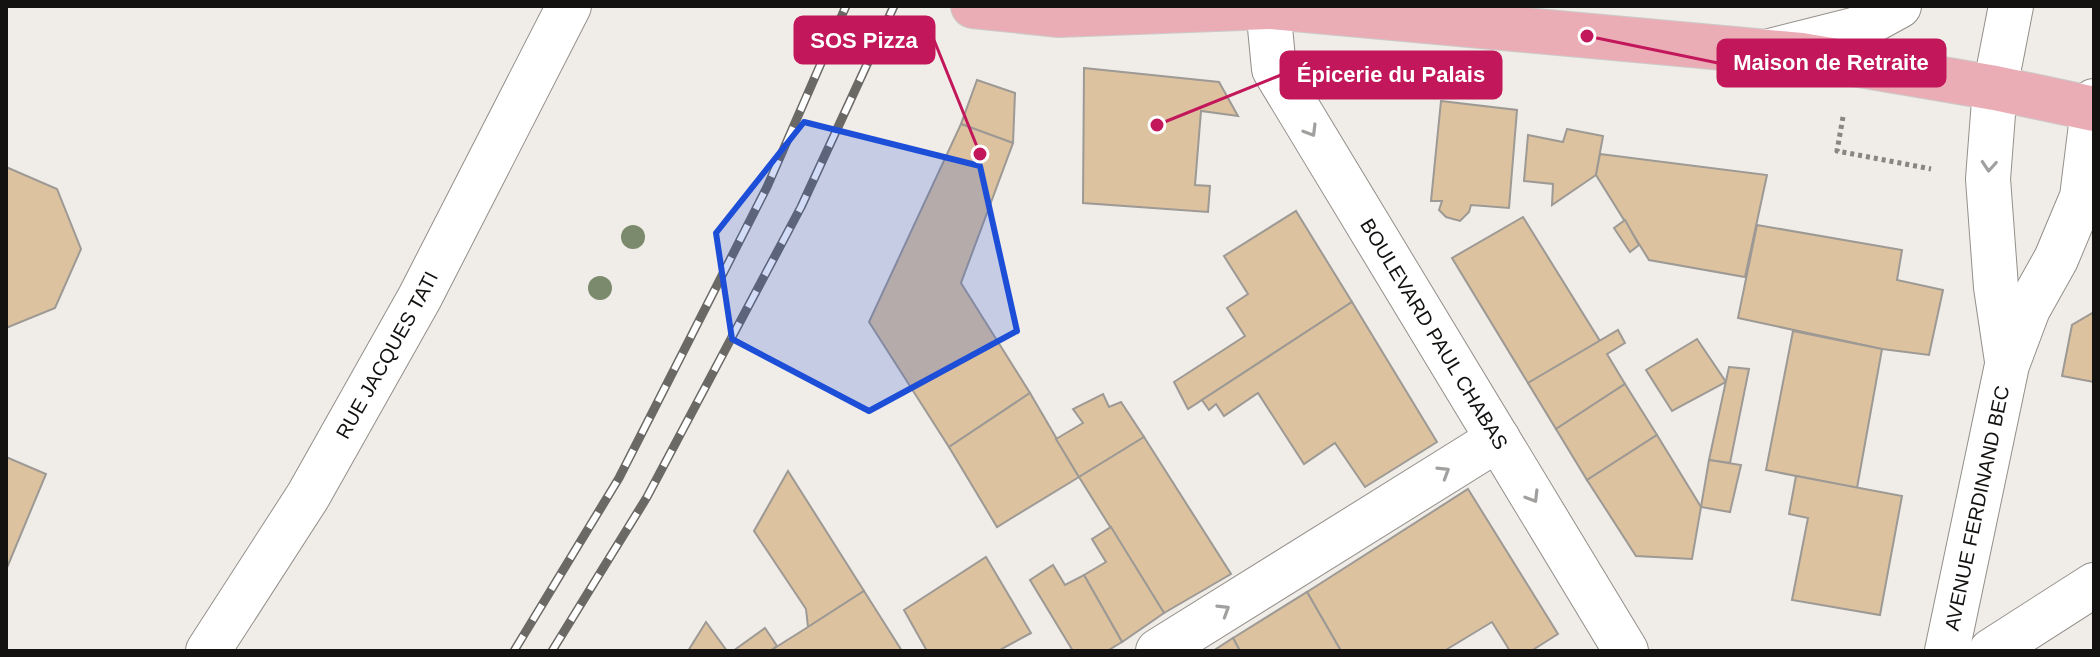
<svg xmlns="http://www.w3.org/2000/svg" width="2100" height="657" viewBox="0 0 2100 657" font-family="Arial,sans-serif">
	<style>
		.building { fill: #ddc2a0; stroke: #9d9994; stroke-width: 2 }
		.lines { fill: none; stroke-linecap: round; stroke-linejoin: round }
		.minor-casing { stroke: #938f8a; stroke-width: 46 }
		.major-casing { stroke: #cbcbca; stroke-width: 46 }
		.path { stroke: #888582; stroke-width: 5; stroke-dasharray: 4 4; stroke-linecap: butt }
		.minor { stroke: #fff; stroke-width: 44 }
		.major { stroke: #ebadb5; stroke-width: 44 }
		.rail-casing { stroke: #6b6965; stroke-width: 9 }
		.rail { stroke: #fff; stroke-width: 6; stroke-dasharray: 18; stroke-linecap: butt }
		.tree { fill: #7b8a6c }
		.oneway { stroke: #a1a09f }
		.marked { fill: #1d4ed8; fill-opacity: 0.2; stroke: #1d4ed8; stroke-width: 6; stroke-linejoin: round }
		.labels { text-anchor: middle; stroke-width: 6; stroke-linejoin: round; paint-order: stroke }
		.street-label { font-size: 20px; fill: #141210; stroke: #fff }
		.leader { fill: none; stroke: #c2185b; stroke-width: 3 }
		.callout-dot { fill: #c2185b; stroke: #fff; stroke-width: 3 }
		.callout { fill: #c2185b; stroke: #c2185b; stroke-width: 3 }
		.callout-label { font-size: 22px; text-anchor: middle; font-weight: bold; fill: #fff }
	</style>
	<rect width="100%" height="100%" fill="#f0ece7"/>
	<!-- building -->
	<g class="building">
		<path d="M1084 68 1219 82 1238 116 1201 111 1195 185 1210 186 1208 212 1083 203Z"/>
		<path d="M977 80 1015 93 1013 143 961 124Z"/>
		<path d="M1441 101 1517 110 1509 208 1471 205 1469 212 1460 221 1446 217 1439 210 1442 201H1431Z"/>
		<path d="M961 124 1013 143 961 283 1030 393 949 447 869 322Z"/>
		<path d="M1567 129 1603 136 1596 175 1552 205 1553 184 1524 181 1528 135 1563 142Z"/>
		<path d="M1600 154 1767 175 1745 277 1649 260 1596 175Z"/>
		<path d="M6 167 57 189 81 249 55 308 6 328Z"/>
		<path d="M1296 211 1352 302 1188 409 1174 382 1245 336 1227 308 1248 294 1224 256Z"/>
		<path d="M1523 217 1600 341 1528 383 1452 258Z"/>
		<path d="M1625 220 1639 245 1630 252 1614 228Z"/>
		<path d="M1757 225 1902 250 1897 280 1943 290 1929 355 1882 349 1738 318Z"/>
		<path d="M1352 302 1437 442 1365 487 1335 443 1304 464 1258 393 1224 416 1216 404 1209 410 1202 400Z"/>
		<path d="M2094 312V382L2062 376 2072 325Z"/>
		<path d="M1618 330 1625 343 1607 354 1625 384 1556 429 1528 383Z"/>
		<path d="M1793 331 1882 349 1857 488 1766 470Z"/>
		<path d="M1697 339 1726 382 1672 411 1646 370Z"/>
		<path d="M1729 367 1749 369 1730 463 1709 460Z"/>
		<path d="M1625 384 1657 435 1587 480 1556 429Z"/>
		<path d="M1030 393 1079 477 997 527 949 447Z"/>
		<path d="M1103 394 1109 407 1121 402 1144 437 1079 477 1056 439 1083 423 1073 409Z"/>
		<path d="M1657 435 1701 507 1692 559 1636 556 1587 480Z"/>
		<path d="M1144 437 1231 574 1164 613 1079 477Z"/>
		<path d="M6 457 46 474 6 570Z"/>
		<path d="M1709 460 1741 465 1730 512 1701 507Z"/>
		<path d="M788 471 864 591 808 627 806 609 754 531Z"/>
		<path d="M1796 476 1902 496 1880 615 1792 600 1808 518 1789 514Z"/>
		<path d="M1468 489 1558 634 1531 651H1510L1492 622 1444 651H1341L1307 592Z"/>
		<path d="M1111 527 1164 613 1122 642 1084 575 1106 562 1092 539Z"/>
		<path d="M986 557 1031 633 998 651H927L904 610Z"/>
		<path d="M1053 565 1065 585 1084 575 1122 642 1107 651H1073L1030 580Z"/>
		<path d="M864 591 902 651H770L808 627Z"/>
		<path d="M1307 592 1341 651H1240L1233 638Z"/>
		<path d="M706 622 727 651H688Z"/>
		<path d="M765 628 777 646 770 651H733Z"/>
		<path d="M1233 638 1240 651H1213Z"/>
	</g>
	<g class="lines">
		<!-- minor casing -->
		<g class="minor-casing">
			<g id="minor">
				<path id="s1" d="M1268 7 1274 69 1626 651"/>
				<path d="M1766 52 1857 29 1899 6"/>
				<path d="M2007 361 1996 287 1988 179 1995 88 2011 6"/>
				<path id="s2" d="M208 651 308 496 420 297 569 6"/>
				<path d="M1158 651 1498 439"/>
				<path id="s3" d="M1947 651 2007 365 2028 309 2056 259 2082 197 2094 101"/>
				<path d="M1991 651 2094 585"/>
			</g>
		</g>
		<!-- major casing -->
		<g class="major-casing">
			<g id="major">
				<path d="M973 6 1059 15 1268 7"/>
				<path d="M1260 6 1801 55 1995 88 2094 109"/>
			</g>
		</g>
		<!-- path -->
		<path class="path" d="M1843 117 1837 151 1931 169"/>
		<!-- minor -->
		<use href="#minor" class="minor"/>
		<!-- major -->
		<use href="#major" class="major"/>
		<!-- rail casing -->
		<g class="rail-casing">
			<g id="rail">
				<path d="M514 651 619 478 767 187 846 6"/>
				<path d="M552 651 647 497 801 207 894 6"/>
			</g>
		</g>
		<!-- rail -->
		<use href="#rail" class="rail"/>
	</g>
	<!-- trees -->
	<g class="tree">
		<circle cx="633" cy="237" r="12"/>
		<circle cx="600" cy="288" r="12"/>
	</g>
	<!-- one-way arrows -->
	<defs><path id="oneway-chevron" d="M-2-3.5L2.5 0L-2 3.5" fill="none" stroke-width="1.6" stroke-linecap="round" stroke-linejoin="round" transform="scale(2)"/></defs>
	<g class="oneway">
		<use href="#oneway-chevron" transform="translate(1311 131) rotate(59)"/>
		<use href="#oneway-chevron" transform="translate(1989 166) rotate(94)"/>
		<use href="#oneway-chevron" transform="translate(1444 472) rotate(-32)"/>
		<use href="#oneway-chevron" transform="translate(1533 497) rotate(59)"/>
		<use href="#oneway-chevron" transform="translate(1224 610) rotate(-32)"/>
	</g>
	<!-- marked area -->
	<path class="marked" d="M804 122 980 166 1017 331 869 411 732 339 716 233Z"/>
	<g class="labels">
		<!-- street labels -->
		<g class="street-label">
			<text dy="7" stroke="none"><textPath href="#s1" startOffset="372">BOULEVARD PAUL CHABAS</textPath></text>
			<text dy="7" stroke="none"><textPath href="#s2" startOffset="346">RUE JACQUES TATI</textPath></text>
			<text dy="7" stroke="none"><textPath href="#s3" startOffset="146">AVENUE FERDINAND BEC</textPath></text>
		</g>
	</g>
	<!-- callouts -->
	<path class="leader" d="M980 154L934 40M1587 36L1718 63M1157 125L1281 75"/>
	<g class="callout-dot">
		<circle cx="980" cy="154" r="8"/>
		<circle cx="1587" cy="36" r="8"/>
		<circle cx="1157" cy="125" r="8"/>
	</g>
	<g class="callout">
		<rect x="795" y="17" width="139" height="46" rx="8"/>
		<rect x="1718" y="40" width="227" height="46" rx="8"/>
		<rect x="1281" y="52" width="220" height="46" rx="8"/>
	</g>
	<g class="callout-label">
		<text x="864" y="48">SOS Pizza</text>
		<text x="1831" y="70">Maison de Retraite</text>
		<text x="1391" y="82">Épicerie du Palais</text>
	</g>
	<!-- border -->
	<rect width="2100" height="657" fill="none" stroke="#141210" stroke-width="16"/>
</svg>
